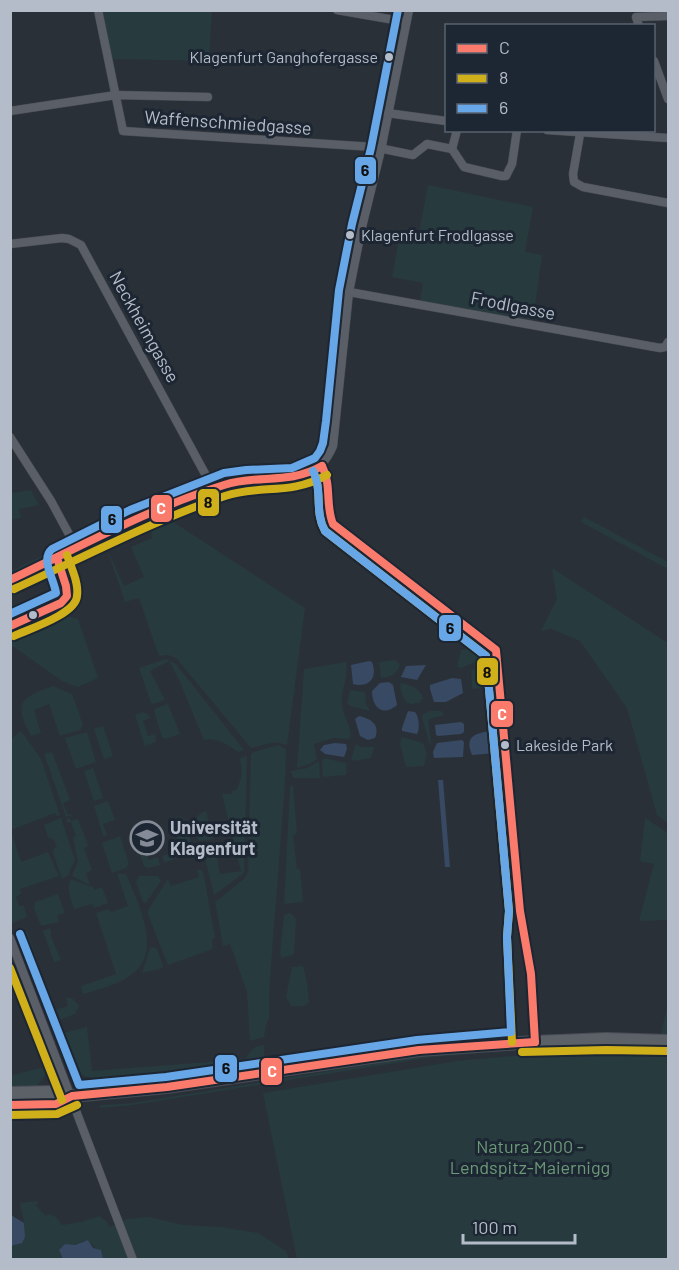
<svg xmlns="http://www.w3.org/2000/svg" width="679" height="1270" viewBox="0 0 679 1270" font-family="Barlow,sans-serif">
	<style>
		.green { fill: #273a3e }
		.water { fill: #384963 }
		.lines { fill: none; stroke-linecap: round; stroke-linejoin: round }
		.street-casing { stroke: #484c53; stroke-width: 9 }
		.primary-casing { stroke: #484c55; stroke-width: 14 }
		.street { stroke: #5a5e66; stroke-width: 8 }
		.primary { stroke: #5c6168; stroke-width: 12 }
		.bus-1-casing { stroke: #1d2633; stroke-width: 12 }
		.bus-2-casing { stroke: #1d2633; stroke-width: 12 }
		.bus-3-casing { stroke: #1d2633; stroke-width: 12 }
		.bus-1 { stroke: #fa7a6c; stroke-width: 8 }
		.bus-2 { stroke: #cfb01a; stroke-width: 8 }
		.bus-3 { stroke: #67a6e7; stroke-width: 8 }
		.bus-dot { fill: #b4bcc9; stroke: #1d2633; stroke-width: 2 }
		.labels { text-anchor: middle; stroke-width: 6; stroke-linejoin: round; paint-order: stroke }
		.bus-label { font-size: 16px; fill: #b4bcc9; stroke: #1d2633; text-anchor: start }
		.street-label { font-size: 18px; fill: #b4bcc9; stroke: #1d2633 }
		.poi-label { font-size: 18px; font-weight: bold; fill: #b4bcc9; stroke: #1d2633; text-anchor: start }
		.park-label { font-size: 18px; fill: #6b9a76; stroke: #1d2633 }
		.line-badge { stroke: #1d2633; stroke-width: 2 }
		.badge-label { font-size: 16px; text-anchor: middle; font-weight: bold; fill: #fff }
		.pale-badge-label { font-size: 16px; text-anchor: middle; font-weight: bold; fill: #111 }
	</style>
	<rect width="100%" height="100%" fill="#2a3038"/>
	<!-- green -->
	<g class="green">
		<path d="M103 11H212L209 61 113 59 107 42Z"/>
		<path d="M428 185 533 207 525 252 542 255 533 320 420 301 423 283 392 277 400 235 418 238Z"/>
		<path d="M31 490 39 505 19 509 21 518 11 520V493Z"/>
		<path d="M161 514 305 608 287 745 275 742 251 748 176 658 168 655 159 656 139 598 125 602 107 549 124 586 144 577 131 547 152 538 150 526Z"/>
		<path d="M584 517 668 562V569L581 522Z"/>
		<path d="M67 544H70L67 549 11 576V571Z"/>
		<path d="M552 568 668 643V823L657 815 627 708 580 641 551 629 541 631 557 599Z"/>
		<path d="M61 590 64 591 65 596 55 603 11 621V613Z"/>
		<path d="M62 615 78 619 98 678 78 687 62 681 11 645V636L16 633Z"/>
		<path d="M485 647 492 652V665L475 662 461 668 457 666 461 650Z"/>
		<path d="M166 659 176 664 244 750 238 752C229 745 215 737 204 740L179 680 169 661 150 671 165 700 154 704 151 703 139 668Z"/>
		<path d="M395 660 400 665C396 675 391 677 381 678L379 662Z"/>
		<path d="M346 662C349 680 340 689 342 705 343 716 351 725 351 737L348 739 334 738 314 744 317 759 310 764 297 768 304 669Z"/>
		<path d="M490 668 492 687 472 689 471 670Z"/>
		<path d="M400 683C411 685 419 687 423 698L419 703 411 704 406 702 401 692Z"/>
		<path d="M53 686 72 694 83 725 80 730 60 736 49 704 34 710 41 733 31 736C14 703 19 698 53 686Z"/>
		<path d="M350 690 365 692 366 704 370 711 350 706 347 703Z"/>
		<path d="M168 704 180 734 165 739 162 737 154 711 156 708Z"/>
		<path d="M430 711H441L444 715 429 719 428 721 431 743 430 745 422 717 423 714Z"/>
		<path d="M143 712 148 714 150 718 143 721 148 736 155 734 156 739 155 742 145 746 135 715Z"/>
		<path d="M103 726 113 756 104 759 94 729Z"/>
		<path d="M21 731 41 759 60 815 57 816 55 813 11 830V739Z"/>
		<path d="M87 732 96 762 76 769 65 738Z"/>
		<path d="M402 737 423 743 427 754 424 766 406 767 400 744Z"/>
		<path d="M356 744 361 747H374L371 758 354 761 351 759Z"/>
		<path d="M278 745 286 749 285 783 269 992V1018L266 1025 264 1037 250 1041 247 992 230 944 223 946 215 902 244 879 248 873 251 753Z"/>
		<path d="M52 752 70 800 63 803 68 815 77 814 66 817 44 754Z"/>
		<path d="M247 756 244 873 214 895 202 847 214 842 220 874 241 871 222 794H232V791L237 789 242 775 240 758Z"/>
		<path d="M324 758 346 763V775L323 777 322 761Z"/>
		<path d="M319 761 320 778H293L291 771 307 768Z"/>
		<path d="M93 768 103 798 94 801 84 771Z"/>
		<path d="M290 786H293L297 833 293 835 297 869H300L303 902 284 904Z"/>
		<path d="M108 801 115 820 103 824 107 835 103 836 94 806Z"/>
		<path d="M206 811 213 839 199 841C192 831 192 815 206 811Z"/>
		<path d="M180 817 183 818C195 851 198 850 164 863L162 856 181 850 171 820Z"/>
		<path d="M61 818 75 860 68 875 62 879 53 853 54 848 57 847 54 840 48 837 44 825Z"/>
		<path d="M645 818 668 833V920L639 921 654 864 640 861Z"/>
		<path d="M67 819H70L71 821 78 819 87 842 88 846 84 848 92 870 86 873 90 885 72 876 78 862 73 837 76 836 71 822H67Z"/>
		<path d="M138 830 149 860 158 857 160 865 148 868 144 866 132 832Z"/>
		<path d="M11 831 21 862 48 852 59 876 20 889 21 894 16 897 19 906H24L27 917 13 923 10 917Z"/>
		<path d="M120 836 129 864 126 868 112 873 102 843Z"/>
		<path d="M197 870H202L204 876 215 938 212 940 213 949 168 965 147 912 168 879 171 886 199 877Z"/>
		<path d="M117 874H125L127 876C138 904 164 952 131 975 118 985 99 989 83 994L81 986 116 974 96 913 109 909 111 912 128 906Z"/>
		<path d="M139 876H158L161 881 146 903 143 902 136 882Z"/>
		<path d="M71 879 93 887 94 890 102 887 108 903 94 908 92 904 74 909C71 899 66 890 71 879Z"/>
		<path d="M58 894 65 913 57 915 59 922 41 926 34 908 35 902Z"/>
		<path d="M290 913 296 919 294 954 282 958 280 954 284 915Z"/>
		<path d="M50 928 52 933 50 934 61 960 54 962 43 931Z"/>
		<path d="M27 931 54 1010 68 1006 66 998H72L79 1006 75 1014 51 1023 18 935Z"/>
		<path d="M153 947 157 949 163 966 160 969 142 973 150 948Z"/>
		<path d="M303 966 307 982 309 1002 304 1006H291L286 997 292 967Z"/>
		<path d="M668 1003V1259H297L263 1093 457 1061 525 1055 655 1056 657 1049H528L433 1057 133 1105 100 1108V1105L133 1103 433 1054 596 1044 658 1046Z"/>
		<path d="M87 1027 92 1071 246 1059C251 1049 253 1047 264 1045V1059L258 1063 187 1072 97 1079 77 1074 72 1069 64 1059 56 1037 62 1033Z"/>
		<path d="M41 1048 45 1049C50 1068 49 1071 37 1086L11 1088 10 1076 39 1068 46 1069Z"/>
		<path d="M37 1201 38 1203 36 1206 46 1216 49 1214 56 1217 62 1225 81 1222 99 1216 106 1221 110 1227 127 1219 149 1217 183 1225 221 1227 258 1233 286 1251 289 1259H103V1257L88 1240 59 1250 64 1259 13 1260 11 1255V1246L16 1245 25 1228 20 1203Z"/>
	</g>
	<!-- water -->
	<g class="water">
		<path d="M369 661 372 662C378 678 369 688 353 684L351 665Z"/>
		<path d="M426 665 417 680 401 677 406 666Z"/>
		<path d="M452 678 461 679 463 693 446 702H434L430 689V685Z"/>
		<path d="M389 682 393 685 397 705C383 717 372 708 372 691L380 683Z"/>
		<path d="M408 711 415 712C419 716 420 729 417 734L402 731V728Z"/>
		<path d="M359 716C372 719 380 725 375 738L368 740 360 736 355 719Z"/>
		<path d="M461 722 464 724V732L461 734 438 736 436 735 435 725Z"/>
		<path d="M492 731 496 735V753L472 755C464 736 475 733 492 731Z"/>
		<path d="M462 740 464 742 463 757 434 758 433 752 437 743Z"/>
		<path d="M335 743 346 744 347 749 344 757 325 754 320 750 324 745Z"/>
		<path d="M438 780H443L450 867H445Z"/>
		<path d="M502 807 507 865H502L498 808Z"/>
		<path d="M11 1215 24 1223 25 1237 22 1243 11 1246Z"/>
		<path d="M88 1240 93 1248 101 1250 103 1259H63L59 1250 65 1244 75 1245Z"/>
	</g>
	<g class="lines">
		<!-- street casing -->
		<g class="street-casing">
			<g id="street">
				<path d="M98 10 123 131 374 147 413 155 427 144 452 149 464 167 502 176H506L512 164 517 130"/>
				<path d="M337 10 406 22"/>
				<path d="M639 26 636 17 668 16"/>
				<path d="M654 61 668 99"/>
				<path d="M10 111 116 95 208 97"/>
				<path d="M387 113 446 121"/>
				<path d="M547 130 668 138"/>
				<path d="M580 134 573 174 574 182 583 187 668 203"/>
				<path d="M452 149 457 130"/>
				<path d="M10 244 62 238 69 239 81 245 209 481V490"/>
				<path d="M349 292 660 348 665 347 668 342"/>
				<path d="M10 437 51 501 77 549"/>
				<path d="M10 580C66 554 120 525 177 503 194 496 211 488 229 483 269 473 313 494 333 446L349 292 362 227 381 150 409 10"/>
				<path d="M10 938 133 1260"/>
			</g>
		</g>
		<!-- primary casing -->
		<g class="primary-casing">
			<g id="primary">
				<path d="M10 1093 54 1092 72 1096"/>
				<path d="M10 1105 56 1104 72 1096 167 1087 419 1050 535 1042 606 1039 668 1041"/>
			</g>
		</g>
		<!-- street -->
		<use href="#street" class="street"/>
		<!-- primary -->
		<use href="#primary" class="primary"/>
		<!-- bus-1 casing -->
		<g class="bus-1-casing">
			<g id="bus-1">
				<path d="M322 466C332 485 325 505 333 524L496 650 520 911 531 974 535 1042"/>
				<path d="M10 580C80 547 150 508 224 485 259 474 288 485 322 466"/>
				<path d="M10 626 61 603 67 596 66 586 57 558"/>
				<path d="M10 1105 56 1104 72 1096 167 1087 419 1050 535 1042"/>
			</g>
		</g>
		<!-- bus-2 casing -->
		<g class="bus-2-casing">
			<g id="bus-2">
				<path d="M313 471C323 490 314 512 325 531L486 656 509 911 507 937 512 1042"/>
				<path d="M14 589C84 557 152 521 225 496 261 484 289 496 327 475"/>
				<path d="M14 636C29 629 76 614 77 596 79 583 71 567 67 555"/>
				<path d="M10 968 62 1100"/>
				<path d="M522 1052 606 1050 668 1051"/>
				<path d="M10 1115 57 1114 77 1105"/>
			</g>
		</g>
		<!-- bus-3 casing -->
		<g class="bus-3-casing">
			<g id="bus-3">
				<path d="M10 614 56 593C54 579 40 559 52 549L130 510 224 473 246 470 292 468 315 458 320 451 323 443 326 421 339 290 352 224 371 148 398 10"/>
				<path d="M20 934 79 1085 166 1077 417 1040 511 1032 507 937 509 911 486 656 325 531C314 512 323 490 313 471"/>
			</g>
		</g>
		<!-- bus-1 -->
		<use href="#bus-1" class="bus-1"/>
		<!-- bus-2 -->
		<use href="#bus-2" class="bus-2"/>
		<!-- bus-3 -->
		<use href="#bus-3" class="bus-3"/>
	</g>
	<!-- icons -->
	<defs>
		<g id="university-ring" transform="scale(1.725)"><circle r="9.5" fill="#1d2633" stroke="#848b96" stroke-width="1.5"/><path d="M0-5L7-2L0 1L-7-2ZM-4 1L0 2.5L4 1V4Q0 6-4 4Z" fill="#848b96"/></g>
	</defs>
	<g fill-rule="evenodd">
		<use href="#university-ring" x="147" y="838"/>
	</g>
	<!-- markers -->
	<g class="bus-dot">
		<circle cx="389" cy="57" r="5"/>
		<circle cx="350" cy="235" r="5"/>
		<circle cx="33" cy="615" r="5"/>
		<circle cx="505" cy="745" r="5"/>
	</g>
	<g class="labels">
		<!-- bus labels -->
		<g class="bus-label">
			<text x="378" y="63" text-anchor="end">Klagenfurt Ganghofergasse</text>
			<text x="361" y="241">Klagenfurt Frodlgasse</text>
			<text x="516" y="751">Lakeside Park</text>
		</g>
		<!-- street labels -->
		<g class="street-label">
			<text transform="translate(228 123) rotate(4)" y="6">Waffenschmiedgasse</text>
			<text transform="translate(513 306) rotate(11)" y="6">Frodlgasse</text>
			<text transform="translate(144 327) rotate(61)" y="6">Neckheimgasse</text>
		</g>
		<!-- poi labels -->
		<g class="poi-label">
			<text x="170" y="834">Universität<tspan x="170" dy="21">Klagenfurt</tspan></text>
		</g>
		<!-- park labels -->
		<g class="park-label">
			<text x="530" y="1153">Natura 2000 -<tspan x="530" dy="21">Lendspitz-Maiernigg</tspan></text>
		</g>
	</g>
	<g class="line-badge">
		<rect x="354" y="156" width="23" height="29" rx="6" fill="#67a6e7"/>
		<rect x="197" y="488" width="23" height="29" rx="6" fill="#cfb01a"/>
		<rect x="150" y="494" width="23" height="29" rx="6" fill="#fa7a6c"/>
		<rect x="100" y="505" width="23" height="29" rx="6" fill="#67a6e7"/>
		<rect x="438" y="614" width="24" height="28" rx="6" fill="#67a6e7"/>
		<rect x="476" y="657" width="23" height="29" rx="6" fill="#cfb01a"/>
		<rect x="490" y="700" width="24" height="28" rx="6" fill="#fa7a6c"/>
		<rect x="214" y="1054" width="24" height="29" rx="6" fill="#67a6e7"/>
		<rect x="260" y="1057" width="23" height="29" rx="6" fill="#fa7a6c"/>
	</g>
	<g class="badge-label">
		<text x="161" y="514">C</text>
		<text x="502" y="720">C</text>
		<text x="272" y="1077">C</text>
	</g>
	<g class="pale-badge-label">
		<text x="365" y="176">6</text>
		<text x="208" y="508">8</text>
		<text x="112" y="525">6</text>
		<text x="450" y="634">6</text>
		<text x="487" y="678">8</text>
		<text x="226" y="1074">6</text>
	</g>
	<!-- border -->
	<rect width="679" height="1270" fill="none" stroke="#b4bcc9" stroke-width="24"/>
	<!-- legend -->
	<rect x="445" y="24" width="210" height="108" fill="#1d2633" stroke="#59626f" stroke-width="1.5"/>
	<rect x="457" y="44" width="30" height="9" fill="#fa7a6c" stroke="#59626f" stroke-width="1.5"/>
	<text x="499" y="54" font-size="18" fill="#b4bcc9">C</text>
	<rect x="457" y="74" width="30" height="9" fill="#cfb01a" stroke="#59626f" stroke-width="1.5"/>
	<text x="499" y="84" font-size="18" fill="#b4bcc9">8</text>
	<rect x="457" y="104" width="30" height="9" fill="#67a6e7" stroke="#59626f" stroke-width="1.5"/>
	<text x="499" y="114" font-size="18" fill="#b4bcc9">6</text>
	<!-- scale -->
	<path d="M463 1234v9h112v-9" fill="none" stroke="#b4bcc9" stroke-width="3"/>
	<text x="472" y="1234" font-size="18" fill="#b4bcc9" stroke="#1d2633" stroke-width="4.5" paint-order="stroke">100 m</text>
</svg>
